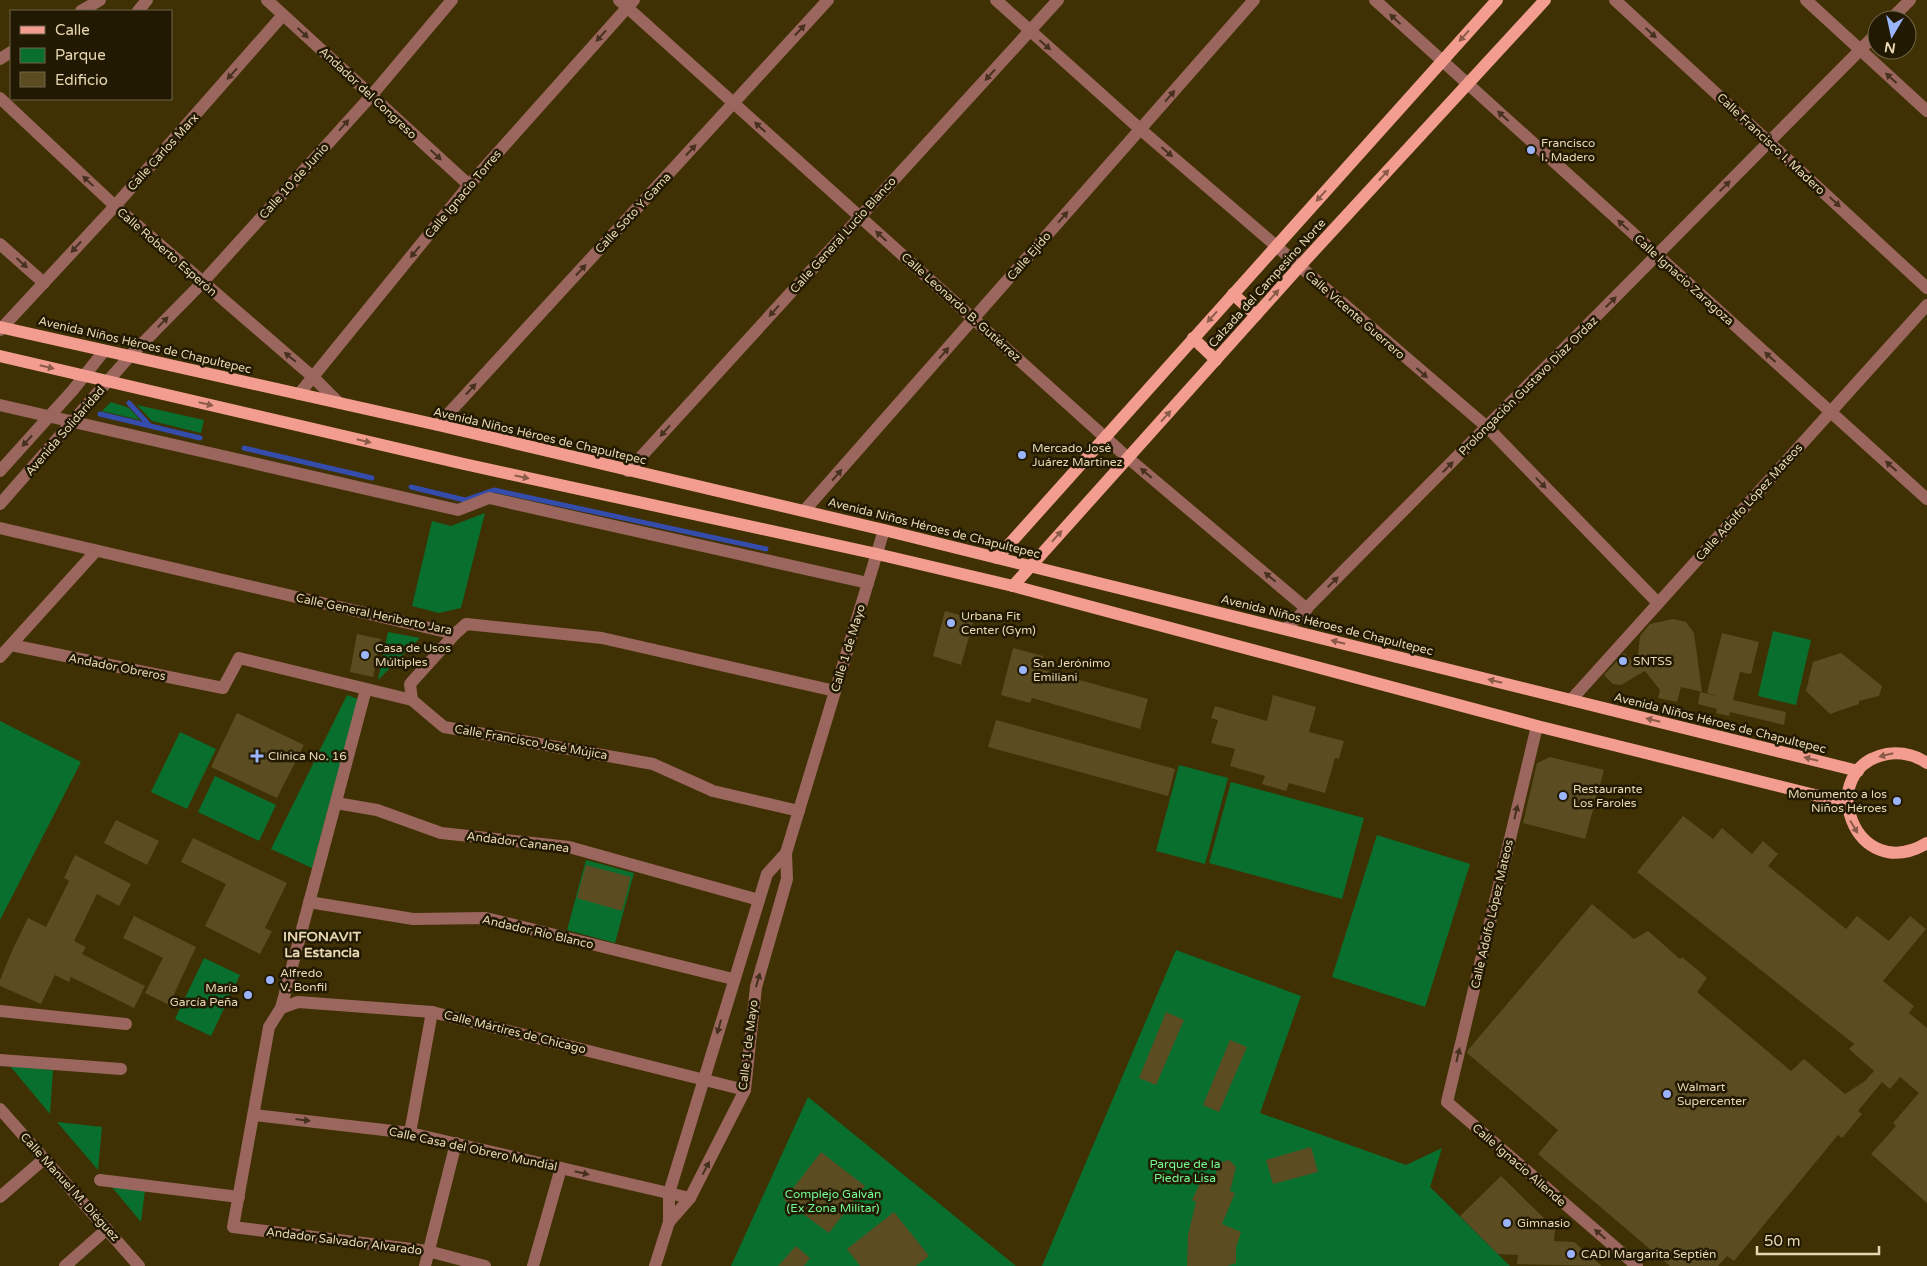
<svg xmlns="http://www.w3.org/2000/svg" width="1927" height="1266" viewBox="0 0 1927 1266" font-family="'Varela Round',sans-serif">
	<style>
		.green { fill: #086f2e }
		.lines { fill: none; stroke-linecap: round; stroke-linejoin: round }
		.stream { stroke: #344cab; stroke-width: 5 }
		.building { fill: #5b4c22 }
		.minor { stroke: #9a665e; stroke-width: 12 }
		.major { stroke: #f39d90; stroke-width: 12 }
		.oneway { fill: #46301e }
		.oneway2 { fill: #8a5b49 }
		.poi-dot { fill: #9bb5fd; stroke: #221902; stroke-width: 2 }
		.labels { text-anchor: middle; stroke-width: 5; stroke-linejoin: round; paint-order: stroke }
		.street-label { font-size: 12px; fill: #e7d8b3; stroke: #221902 }
		.poi-label { font-size: 12px; fill: #e7d8b3; stroke: #221902; text-anchor: start }
		.park-label { font-size: 12px; fill: #74fa93; stroke: #221902 }
		.neighbourhood-label { font-size: 14px; font-weight: bold; fill: #e7d8b3; stroke: #221902 }
	</style>
	<rect width="100%" height="100%" fill="#3f3104"/>
	<!-- green -->
	<g class="green">
		<path d="M111 402 129 408 140 420 102 411Z"/>
		<path d="M137 405 204 420 201 433 152 421Z"/>
		<path d="M485 513 461 608 439 613 412 606 432 521 451 526Z"/>
		<path d="M1773 631 1811 640 1796 705 1758 696Z"/>
		<path d="M388 632 420 638 378 680Z"/>
		<path d="M347 695 358 699 312 868 271 849Z"/>
		<path d="M0 721 81 762 0 920Z"/>
		<path d="M180 732 216 749 187 809 151 792Z"/>
		<path d="M1179 765 1228 778 1205 864 1156 851Z"/>
		<path d="M215 776 276 805 259 841 198 812Z"/>
		<path d="M1231 782 1364 818 1342 899 1209 863Z"/>
		<path d="M1377 835 1470 864 1425 1007 1332 977Z"/>
		<path d="M586 860 634 873 615 943 567 930Z"/>
		<path d="M1176 950 1301 996 1260 1113 1406 1165 1442 1148 1430 1187 1510 1266H1042Z"/>
		<path d="M204 958 240 975 211 1036 175 1019Z"/>
		<path d="M10 1066 53 1070 50 1114Z"/>
		<path d="M808 1097 1016 1266H731Z"/>
		<path d="M57 1122 102 1127 98 1170Z"/>
		<path d="M111 1186 145 1190 141 1222Z"/>
	</g>
	<g class="lines">
		<!-- stream -->
		<g class="stream">
			<path d="M129 403 149 425"/>
			<path d="M100 414 200 438"/>
			<path d="M244 448 372 478"/>
			<path d="M411 487 465 500 494 490 766 549"/>
		</g>
	</g>
	<!-- building -->
	<g class="building">
		<path d="M945 611 974 619 961 665 933 656Z"/>
		<path d="M1673 619 1686 622 1694 633 1702 692 1681 687 1677 702 1658 698 1660 690 1645 671 1621 685 1613 684 1604 675 1624 653 1637 665 1640 636 1650 624Z"/>
		<path d="M1722 633 1759 642 1751 674 1740 672 1733 700 1786 712 1784 725 1730 712 1729 716 1716 713 1717 709 1698 704 1700 692 1720 697 1707 693Z"/>
		<path d="M357 634 381 639 373 677 350 672Z"/>
		<path d="M1013 648 1043 656 1040 669 1148 699 1140 729 1032 698 1030 703 1001 695Z"/>
		<path d="M1841 653 1882 686 1879 696 1859 701V704L1830 714 1806 691 1813 662Z"/>
		<path d="M1273 695 1316 707 1309 732 1344 741 1339 759 1335 758 1325 793 1289 783 1286 791 1262 784 1265 776 1230 766 1235 749 1211 743 1218 720 1211 718 1215 706 1267 721Z"/>
		<path d="M237 713 304 745 277 798 211 767Z"/>
		<path d="M996 720 1175 769 1168 796 988 747Z"/>
		<path d="M1550 757 1604 770 1585 839 1523 823 1537 763Z"/>
		<path d="M1683 816 1713 839 1722 828 1752 854 1763 841 1778 854 1768 866 1846 929 1857 916 1889 941 1910 916 1926 929 1883 981 1914 1006 1909 1013 1927 1028V1203L1871 1154 1896 1126 1893 1123 1919 1093 1900 1077 1890 1089 1882 1082 1858 1111 1862 1114 1842 1138 1838 1135 1734 1261 1727 1256 1718 1266H1670L1538 1154 1558 1130 1467 1053 1468 1050 1592 904 1634 939 1648 931 1680 959 1682 957 1707 978 1697 992 1791 1071 1804 1059 1845 1094 1865 1081 1874 1071 1849 1049 1854 1044 1637 872Z"/>
		<path d="M116 820 159 841 147 865 104 843Z"/>
		<path d="M193 838 287 883 265 928 272 931 260 954 205 926 226 884 181 862Z"/>
		<path d="M75 855 131 884 119 906 97 894 74 941 86 947 82 954 145 986 134 1008 71 977 69 982 55 975 41 1004 0 986V980L11 953 28 918 46 927 69 881 64 878Z"/>
		<path d="M586 865 631 877 622 911 577 898Z"/>
		<path d="M134 916 196 947 169 1005 145 993 163 958 123 938Z"/>
		<path d="M1166 1012 1184 1020 1156 1085 1139 1078Z"/>
		<path d="M1230 1040 1247 1047 1219 1112 1203 1105Z"/>
		<path d="M1311 1147 1318 1172 1273 1184 1266 1160Z"/>
		<path d="M821 1152 865 1186 829 1233 784 1200Z"/>
		<path d="M1229 1160 1236 1167 1230 1191 1235 1193 1222 1224 1241 1232 1236 1247V1263L1227 1266H1187L1188 1235 1196 1202 1192 1200 1202 1179 1214 1184 1218 1163Z"/>
		<path d="M1501 1176 1555 1229 1554 1241 1574 1242 1602 1266 1517 1264 1518 1255 1498 1254 1460 1216Z"/>
		<path d="M894 1212 929 1256 916 1266H860L847 1249Z"/>
		<path d="M796 1246 810 1258 804 1266H778Z"/>
	</g>
	<g class="lines">
		<!-- minor -->
		<g class="minor">
			<path d="M267 0 469 185"/>
			<path d="M619 0 1128 458 1307 609"/>
			<path d="M996 0 1140 129 1487 427 1658 603"/>
			<path d="M1375 0 1927 499"/>
			<path d="M1615 0 1927 288"/>
			<path d="M1806 0 1927 111"/>
			<path d="M81 11 100 0"/>
			<path d="M138 11 147 0"/>
			<path d="M1890 20 1910 0"/>
			<path d="M0 59 11 52"/>
			<path d="M0 98 115 206 313 377 338 402"/>
			<path d="M0 244 44 283"/>
			<path d="M0 330 115 206 283 15"/>
			<path d="M299 394 469 185 634 0"/>
			<path d="M0 405 458 510 489 498 868 583"/>
			<path d="M438 425 828 0"/>
			<path d="M0 471 73 390 104 351"/>
			<path d="M628 471 1058 0"/>
			<path d="M0 504 129 357 202 283 371 96 452 0"/>
			<path d="M804 511 1254 0"/>
			<path d="M0 528 455 634 466 624 602 638 835 691"/>
			<path d="M1286 629 1877 33"/>
			<path d="M11 645 223 688 239 658 412 700 444 727 653 764 713 791 799 811"/>
			<path d="M0 657 96 551"/>
			<path d="M366 689 281 1008 269 1027 233 1227 428 1251 485 1266"/>
			<path d="M412 700 410 684 455 634"/>
			<path d="M1571 700 1927 305"/>
			<path d="M1537 726 1447 1102 1637 1266"/>
			<path d="M336 803 377 810 441 833 569 847 759 900"/>
			<path d="M309 902 413 919 486 918 733 979"/>
			<path d="M281 1008 298 1002 432 1012 745 1090"/>
			<path d="M0 1011 126 1024"/>
			<path d="M0 1060 121 1069"/>
			<path d="M0 1109 139 1266"/>
			<path d="M254 1115 410 1133 690 1198"/>
			<path d="M410 1133 432 1012"/>
			<path d="M100 1180 239 1197"/>
			<path d="M0 1197 44 1159"/>
			<path d="M669 1222 690 1198 745 1090 756 987 787 879 786 853 884 530"/>
			<path d="M65 1266 107 1229"/>
			<path d="M425 1266 456 1143"/>
			<path d="M533 1266 561 1168"/>
			<path d="M655 1266 669 1222V1193L767 874 786 853"/>
		</g>
		<!-- major -->
		<g class="major">
			<path d="M1233 294 1256 315"/>
			<path d="M0 327 438 425 884 530 1858 771"/>
			<path d="M1193 338 1216 360"/>
			<path d="M0 356 464 464 877 554 1013 586 1537 726 1847 803"/>
			<path d="M997 558 1497 0"/>
			<path d="M1013 586 1299 267 1545 0"/>
			<path d="M1927 763C1915 755 1901 752 1887 754 1813 768 1854 887 1927 843"/>
		</g>
	</g>
	<!-- one-way arrows -->
	<defs><path id="oneway-solid" d="M-6-.8H1V-3.2L6.5 0L1 3.2V.8H-6Z" transform="scale(1.25)"/></defs>
	<g class="oneway">
		<use href="#oneway-solid" transform="translate(1395 19) rotate(-137)"/>
		<use href="#oneway-solid" transform="translate(800 30) rotate(-47)"/>
		<use href="#oneway-solid" transform="translate(303 33) rotate(43)"/>
		<use href="#oneway-solid" transform="translate(1651 33) rotate(43)"/>
		<use href="#oneway-solid" transform="translate(601 36) rotate(132)"/>
		<use href="#oneway-solid" transform="translate(1045 45) rotate(41)"/>
		<use href="#oneway-solid" transform="translate(232 74) rotate(132)"/>
		<use href="#oneway-solid" transform="translate(990 75) rotate(132)"/>
		<use href="#oneway-solid" transform="translate(1891 78) rotate(-138)"/>
		<use href="#oneway-solid" transform="translate(1170 96) rotate(-49)"/>
		<use href="#oneway-solid" transform="translate(1503 116) rotate(-138)"/>
		<use href="#oneway-solid" transform="translate(344 125) rotate(-48)"/>
		<use href="#oneway-solid" transform="translate(760 127) rotate(-138)"/>
		<use href="#oneway-solid" transform="translate(691 150) rotate(-47)"/>
		<use href="#oneway-solid" transform="translate(1167 152) rotate(41)"/>
		<use href="#oneway-solid" transform="translate(436 155) rotate(43)"/>
		<use href="#oneway-solid" transform="translate(88 181) rotate(-137)"/>
		<use href="#oneway-solid" transform="translate(1725 186) rotate(-45)"/>
		<use href="#oneway-solid" transform="translate(1835 202) rotate(43)"/>
		<use href="#oneway-solid" transform="translate(1063 217) rotate(-49)"/>
		<use href="#oneway-solid" transform="translate(1623 225) rotate(-138)"/>
		<use href="#oneway-solid" transform="translate(881 236) rotate(-138)"/>
		<use href="#oneway-solid" transform="translate(76 247) rotate(133)"/>
		<use href="#oneway-solid" transform="translate(415 252) rotate(129)"/>
		<use href="#oneway-solid" transform="translate(22 263) rotate(42)"/>
		<use href="#oneway-solid" transform="translate(581 270) rotate(-47)"/>
		<use href="#oneway-solid" transform="translate(1611 302) rotate(-45)"/>
		<use href="#oneway-solid" transform="translate(774 311) rotate(132)"/>
		<use href="#oneway-solid" transform="translate(163 322) rotate(-46)"/>
		<use href="#oneway-solid" transform="translate(944 353) rotate(-49)"/>
		<use href="#oneway-solid" transform="translate(290 357) rotate(-140)"/>
		<use href="#oneway-solid" transform="translate(1770 357) rotate(-138)"/>
		<use href="#oneway-solid" transform="translate(1422 373) rotate(41)"/>
		<use href="#oneway-solid" transform="translate(471 389) rotate(-47)"/>
		<use href="#oneway-solid" transform="translate(665 431) rotate(132)"/>
		<use href="#oneway-solid" transform="translate(27 441) rotate(133)"/>
		<use href="#oneway-solid" transform="translate(1891 466) rotate(-138)"/>
		<use href="#oneway-solid" transform="translate(1448 467) rotate(-45)"/>
		<use href="#oneway-solid" transform="translate(1146 473) rotate(-140)"/>
		<use href="#oneway-solid" transform="translate(837 475) rotate(-49)"/>
		<use href="#oneway-solid" transform="translate(1541 483) rotate(46)"/>
		<use href="#oneway-solid" transform="translate(1270 577) rotate(-140)"/>
		<use href="#oneway-solid" transform="translate(1333 582) rotate(-45)"/>
		<use href="#oneway-solid" transform="translate(1516 812) rotate(-77)"/>
		<use href="#oneway-solid" transform="translate(758 980) rotate(-74)"/>
		<use href="#oneway-solid" transform="translate(719 1027) rotate(106)"/>
		<use href="#oneway-solid" transform="translate(1458 1055) rotate(-77)"/>
		<use href="#oneway-solid" transform="translate(303 1120) rotate(7)"/>
		<use href="#oneway-solid" transform="translate(706 1168) rotate(-62)"/>
		<use href="#oneway-solid" transform="translate(582 1173) rotate(13)"/>
		<use href="#oneway-solid" transform="translate(1600 1234) rotate(-139)"/>
	</g>
	<g class="oneway2">
		<use href="#oneway-solid" transform="translate(1464 36) rotate(132)"/>
		<use href="#oneway-solid" transform="translate(1384 175) rotate(-47)"/>
		<use href="#oneway-solid" transform="translate(1321 196) rotate(132)"/>
		<use href="#oneway-solid" transform="translate(1274 295) rotate(-48)"/>
		<use href="#oneway-solid" transform="translate(1212 317) rotate(132)"/>
		<use href="#oneway-solid" transform="translate(47 367) rotate(13)"/>
		<use href="#oneway-solid" transform="translate(206 404) rotate(13)"/>
		<use href="#oneway-solid" transform="translate(1166 416) rotate(-48)"/>
		<use href="#oneway-solid" transform="translate(364 441) rotate(13)"/>
		<use href="#oneway-solid" transform="translate(522 477) rotate(12)"/>
		<use href="#oneway-solid" transform="translate(1057 536) rotate(-48)"/>
		<use href="#oneway-solid" transform="translate(1338 642) rotate(-166)"/>
		<use href="#oneway-solid" transform="translate(1495 681) rotate(-166)"/>
		<use href="#oneway-solid" transform="translate(1653 720) rotate(-166)"/>
		<use href="#oneway-solid" transform="translate(1886 755) rotate(166)"/>
		<use href="#oneway-solid" transform="translate(1811 759) rotate(-166)"/>
		<use href="#oneway-solid" transform="translate(1854 827) rotate(59)"/>
	</g>
	<!-- markers -->
	<g class="poi-dot">
		<circle cx="1531" cy="150" r="5"/>
		<circle cx="1022" cy="455" r="5"/>
		<circle cx="951" cy="623" r="5"/>
		<circle cx="365" cy="655" r="5"/>
		<circle cx="1623" cy="661" r="5"/>
		<circle cx="1023" cy="670" r="5"/>
		<path d="M254.5 748.5h5v5h5v5h-5v5h-5v-5h-5v-5h5z"/>
		<circle cx="1563" cy="796" r="5"/>
		<circle cx="1897" cy="801" r="5"/>
		<circle cx="270" cy="980" r="5"/>
		<circle cx="248" cy="995" r="5"/>
		<circle cx="1667" cy="1094" r="5"/>
		<circle cx="1507" cy="1223" r="5"/>
		<circle cx="1571" cy="1254" r="5"/>
	</g>
	<g class="labels">
		<!-- street labels -->
		<g class="street-label">
			<text transform="translate(368 93) rotate(43)" y="4">Andador del Congreso</text>
			<text transform="translate(1771 144) rotate(43)" y="4">Calle Francisco I. Madero</text>
			<text transform="translate(163 152) rotate(-48)" y="4">Calle Carlos Marx</text>
			<text transform="translate(294 181) rotate(-48)" y="4">Calle 10 de Junio</text>
			<text transform="translate(463 194) rotate(-50)" y="4">Calle Ignacio Torres</text>
			<text transform="translate(633 213) rotate(-47)" y="4">Calle Soto Y Gama</text>
			<text transform="translate(843 235) rotate(-48)" y="4">Calle General Lucio Blanco</text>
			<text transform="translate(167 252) rotate(41)" y="4">Calle Roberto Esperón</text>
			<text transform="translate(1029 256) rotate(-49)" y="4">Calle Ejido</text>
			<text transform="translate(1684 280) rotate(42)" y="4">Calle Ignacio Zaragoza</text>
			<text transform="translate(1267 283) rotate(-48)" y="4">Calzada del Campesino Norte</text>
			<text transform="translate(961 307) rotate(42)" y="4">Calle Leonardo B. Gutiérrez</text>
			<text transform="translate(1355 315) rotate(41)" y="4">Calle Vicente Guerrero</text>
			<text transform="translate(145 345) rotate(13)" y="4">Avenida Niños Héroes de Chapultepec</text>
			<text transform="translate(1528 386) rotate(-45)" y="4">Prolongación Gustavo Díaz Ordaz</text>
			<text transform="translate(65 431) rotate(-49)" y="4">Avenida Solidaridad</text>
			<text transform="translate(540 436) rotate(13)" y="4">Avenida Niños Héroes de Chapultepec</text>
			<text transform="translate(1749 502) rotate(-48)" y="4">Calle Adolfo López Mateos</text>
			<text transform="translate(934 528) rotate(14)" y="4">Avenida Niños Héroes de Chapultepec</text>
			<text transform="translate(374 614) rotate(12)" y="4">Calle General Heriberto Jara</text>
			<text transform="translate(1327 625) rotate(14)" y="4">Avenida Niños Héroes de Chapultepec</text>
			<text transform="translate(848 648) rotate(-73)" y="4">Calle 1 de Mayo</text>
			<text transform="translate(117 667) rotate(11)" y="4">Andador Obreros</text>
			<text transform="translate(1720 723) rotate(14)" y="4">Avenida Niños Héroes de Chapultepec</text>
			<text transform="translate(531 742) rotate(10)" y="4">Calle Francisco José Mújica</text>
			<text transform="translate(518 842) rotate(7)" y="4">Andador Cananea</text>
			<text transform="translate(1492 914) rotate(-77)" y="4">Calle Adolfo López Mateos</text>
			<text transform="translate(538 932) rotate(13)" y="4">Andador Río Blanco</text>
			<text transform="translate(515 1032) rotate(14)" y="4">Calle Mártires de Chicago</text>
			<text transform="translate(748 1045) rotate(-83)" y="4">Calle 1 de Mayo</text>
			<text transform="translate(473 1149) rotate(12)" y="4">Calle Casa del Obrero Mundial</text>
			<text transform="translate(1519 1165) rotate(41)" y="4">Calle Ignacio Allende</text>
			<text transform="translate(70 1187) rotate(48)" y="4">Calle Manuel M. Diéguez</text>
			<text transform="translate(344 1241) rotate(7)" y="4">Andador Salvador Alvarado</text>
		</g>
		<!-- poi labels -->
		<g class="poi-label">
			<text x="1541" y="147">Francisco<tspan x="1541" dy="14">I. Madero</tspan></text>
			<text x="1032" y="452">Mercado José<tspan x="1032" dy="14">Juárez Martinez</tspan></text>
			<text x="961" y="620">Urbana Fit<tspan x="961" dy="14">Center (Gym)</tspan></text>
			<text x="375" y="652">Casa de Usos<tspan x="375" dy="14">Múltiples</tspan></text>
			<text x="1633" y="665">SNTSS</text>
			<text x="1033" y="667">San Jerónimo<tspan x="1033" dy="14">Emiliani</tspan></text>
			<text x="268" y="760">Clínica No. 16</text>
			<text x="1573" y="793">Restaurante<tspan x="1573" dy="14">Los Faroles</tspan></text>
			<text x="1887" y="798" text-anchor="end">Monumento a los<tspan x="1887" dy="14">Niños Héroes</tspan></text>
			<text x="280" y="977">Alfredo<tspan x="280" dy="14">V. Bonfil</tspan></text>
			<text x="238" y="992" text-anchor="end">María<tspan x="238" dy="14">García Peña</tspan></text>
			<text x="1677" y="1091">Walmart<tspan x="1677" dy="14">Supercenter</tspan></text>
			<text x="1517" y="1227">Gimnasio</text>
			<text x="1581" y="1258">CADI Margarita Septién</text>
		</g>
		<!-- park labels -->
		<g class="park-label">
			<text x="1185" y="1168">Parque de la<tspan x="1185" dy="14">Piedra Lisa</tspan></text>
			<text x="833" y="1198">Complejo Galván<tspan x="833" dy="14">(Ex Zona Militar)</tspan></text>
		</g>
		<!-- neighbourhood labels -->
		<g class="neighbourhood-label">
			<text x="322" y="941">INFONAVIT<tspan x="322" dy="16">La Estancia</tspan></text>
		</g>
	</g>
	<!-- legend -->
	<rect x="10" y="10" width="162" height="90" fill="#221902" stroke="#716549"/>
	<rect x="20" y="26" width="25" height="8" fill="#f39d90" stroke="#716549"/>
	<text x="55" y="35" font-size="15" fill="#e7d8b3">Calle</text>
	<rect x="20" y="48" width="25" height="15" fill="#086f2e" stroke="#716549"/>
	<text x="55" y="60" font-size="15" fill="#e7d8b3">Parque</text>
	<rect x="20" y="72" width="25" height="15" fill="#5b4c22" stroke="#716549"/>
	<text x="55" y="85" font-size="15" fill="#e7d8b3">Edificio</text>
	<!-- north arrow -->
	<g transform="translate(1892 35) rotate(189)"><circle r="24" fill="#221902" stroke="#716549"/>
	<path d="M0-4L9 19L0 12L-9 19Z" fill="#9bb5fd"/>
	<text y="-8" font-size="14" font-weight="bold" text-anchor="middle" fill="#e7d8b3">N</text>
	</g>
	<!-- scale -->
	<path d="M1757 1246v8h122v-8" fill="none" stroke="#e7d8b3" stroke-width="2.5"/>
	<text x="1764" y="1246" font-size="15" fill="#e7d8b3" stroke="#221902" stroke-width="4" paint-order="stroke">50 m</text>
</svg>
